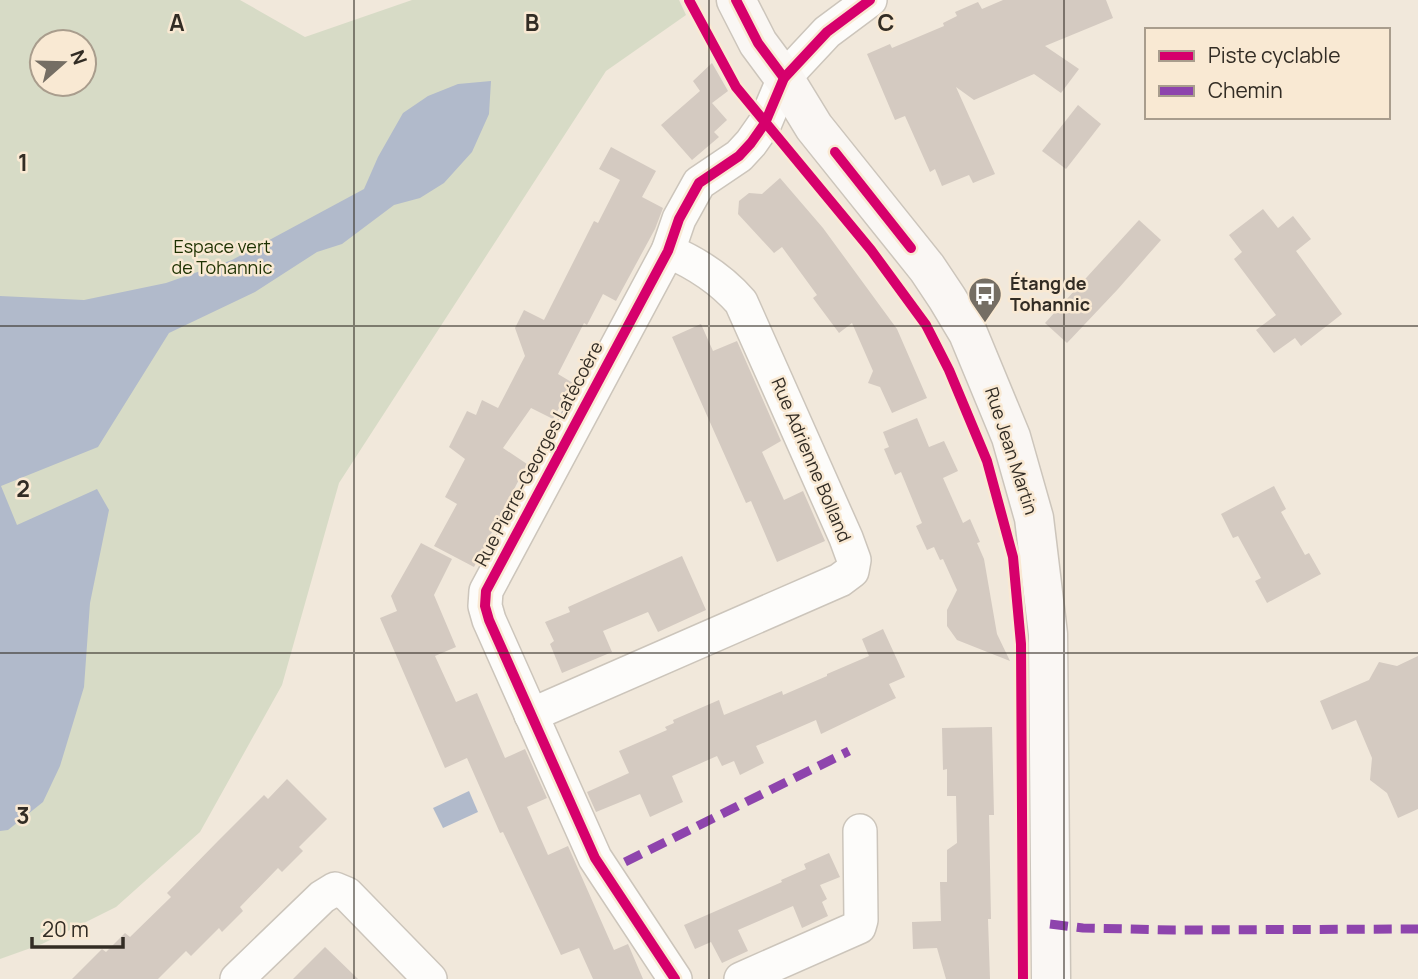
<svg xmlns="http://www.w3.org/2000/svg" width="1418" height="979" viewBox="0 0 1418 979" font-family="Manrope,sans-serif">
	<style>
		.green { fill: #d7dbc6; fill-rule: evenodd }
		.water { fill: #b1bacb }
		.building { fill: #d4cac1 }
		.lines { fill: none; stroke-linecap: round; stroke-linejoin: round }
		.street-casing { stroke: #ccc5bb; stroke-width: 36 }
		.secondary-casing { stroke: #ccc5bb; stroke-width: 41 }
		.street { stroke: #fdfcfa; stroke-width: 33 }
		.secondary { stroke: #faf7f4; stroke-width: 38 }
		.quiet { stroke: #8e44ad; stroke-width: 9; stroke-dasharray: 18 9; stroke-linecap: butt }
		.cycleway-casing { stroke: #f9e9d3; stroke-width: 15 }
		.cycleway { stroke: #d6006c; stroke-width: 10 }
		.grid { fill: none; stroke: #322c24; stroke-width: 2; stroke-opacity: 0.55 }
		.labels { text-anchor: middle; stroke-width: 5; stroke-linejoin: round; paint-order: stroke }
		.park-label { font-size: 18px; fill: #1d3101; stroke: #f9e9d3 }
		.poi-label { font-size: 18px; font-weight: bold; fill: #322c24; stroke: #f9e9d3; text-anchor: start }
		.street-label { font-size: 18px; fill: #322c24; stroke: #f9e9d3 }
		.grid-label { font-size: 23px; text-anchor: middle; font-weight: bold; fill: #322c24; stroke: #f9e9d3; stroke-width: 5; stroke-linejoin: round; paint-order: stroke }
	</style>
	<rect width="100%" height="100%" fill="#f1e8db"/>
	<!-- green -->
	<path class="green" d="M0 0H240L305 37 412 0H679L686 15 606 71 339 483 282 685 200 832 116 907 42 944 0 959ZM42 42H84V84H42Z"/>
	<!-- water -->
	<g class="water">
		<path d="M491 81 489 114 472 152 444 183 420 198 394 205 342 244 317 252 255 292 169 333 98 447 1 486 17 525 97 489 109 510 90 603 84 687 60 766 43 802 8 830 0 831V296L84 300 166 283 232 260 364 189 378 157 403 113 428 96 458 84Z"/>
		<path d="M469 791 478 812 443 828 433 808Z"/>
	</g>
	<!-- building -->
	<g class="building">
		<path d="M1003 0H1106L1113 18 1045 46 1079 69 1061 93 1034 74 974 100 956 87 995 174 973 183 969 175 942 186 935 169 930 172 905 116 895 120 867 54 890 44 892 48 944 26 943 23 957 16 955 12 978 2 982 9Z"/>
		<path d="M712 63 728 91 712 103 727 120 714 132 719 137 692 160 661 125 700 91 693 81Z"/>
		<path d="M1078 105 1101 124 1066 169 1042 151Z"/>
		<path d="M611 147 656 171 642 197 663 208 655 229 616 301 603 294 587 325 584 323 558 374 573 383 553 419 531 408 503 448 527 464 474 567 434 546 457 504 445 497 465 459 449 447 467 411 476 415 482 400 498 408 525 356 515 328 524 310 544 320 594 221 598 223 620 180 599 169Z"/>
		<path d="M780 178 823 228 897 329 927 398 892 413 880 387 868 383 873 371 852 323 839 333 813 298 817 295 782 247 774 253 738 214 739 201 749 193 762 194Z"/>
		<path d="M1263 209 1278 228 1293 216 1311 239 1296 251 1342 314 1301 346 1295 338 1274 353 1256 330 1276 315 1234 259 1242 252 1229 235Z"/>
		<path d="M1139 220 1161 240 1118 289 1067 343 1045 323Z"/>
		<path d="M701 324 713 351 737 341 781 441 762 452 784 500 803 491 825 541 777 562 751 501 746 503 672 337Z"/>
		<path d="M917 418 929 447 944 441 958 471 943 478 963 523 970 519 980 542 977 543 984 559 997 634 1010 661 957 640 947 626V610L957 590 943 559 940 560 934 547 927 550 916 526 922 523 901 472 895 475 884 449 889 447 883 432Z"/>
		<path d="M1274 486 1286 509 1281 512 1305 555 1309 553 1321 574 1267 603 1255 581 1261 578 1238 536 1233 538 1221 514Z"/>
		<path d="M421 543 452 559 434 595 456 647 435 656 456 702 477 693 505 758 525 749 547 798 527 807 548 855 568 846 614 950 628 944 643 979H593L579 948 561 955 503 832 500 833 467 758 445 768 380 618 397 611 391 596Z"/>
		<path d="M682 556 706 610 658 632 648 612 603 631 612 652 562 673 550 644 554 641 545 622 570 612 568 607Z"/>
		<path d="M883 629 905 677 889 684 896 698 821 734 816 720 756 746 764 763 740 775 734 761 722 766 717 756 672 776 683 802 650 817 640 794 596 812 587 792 629 773 619 751 667 730 665 727 674 723 673 720 719 700 724 715 782 691 783 695 827 676V674L869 656 862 639Z"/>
		<path d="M1418 656V809L1398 818 1387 793 1370 780 1372 758 1356 720 1332 730 1320 701 1369 680 1379 662 1397 666Z"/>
		<path d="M992 727 994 815H989L991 919H988L990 979H946L937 948 913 949 912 922 941 921 940 882H947V850L957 843 956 796H947V769L943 770 942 728Z"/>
		<path d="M287 779 327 819 299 847 303 851 282 872 278 868 240 907 243 911 222 932 219 928 191 956 186 951 158 979H72L102 949 106 952 125 933 130 937 171 897 167 893 218 841 264 795 268 799Z"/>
		<path d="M829 853 840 877 820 885 827 899 822 902 828 916 802 928 793 906 738 930 748 951 722 963 711 942 695 949 684 925 782 882 781 880 806 869 804 864Z"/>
		<path d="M325 947 358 979H293Z"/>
	</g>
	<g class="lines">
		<!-- street casing -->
		<g class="street-casing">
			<g id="street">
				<path d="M531 715 840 580 852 571 854 560 846 538 741 302C721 279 696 263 668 251"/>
				<path d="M237 979 322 897 335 889 347 894 430 979"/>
				<path d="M675 979 595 858 489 620 485 606 486 591 668 251 679 219 699 183 739 156 751 143 765 123 784 78 827 32 870 0"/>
				<path d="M741 979 859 927 861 920 860 831"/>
			</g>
		</g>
		<!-- secondary casing -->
		<g class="secondary-casing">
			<path id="secondary" d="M736 0 758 43 784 78 814 127 927 268 947 298 968 333 1011 437 1034 518 1048 634 1051 979"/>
		</g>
		<!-- street -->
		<use href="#street" class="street"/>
		<!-- secondary -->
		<use href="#secondary" class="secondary"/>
		<!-- quiet -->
		<g class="quiet">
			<path d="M625 862 849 751"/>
			<path d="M1050 924 1083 928 1174 930 1418 929"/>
		</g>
		<!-- cycleway casing -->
		<g class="cycleway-casing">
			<g id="cycleway">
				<path d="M689 0 736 87 871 250 926 325 949 370 987 461 1013 557 1021 644 1023 979"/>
				<path d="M736 0 758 43 784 78"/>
				<path d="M835 152 911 248"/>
				<path d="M675 979 595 858 489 620 485 606 486 591 668 251 679 219 699 183 739 156 751 143 765 123 784 78 827 32 870 0"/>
			</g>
		</g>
		<!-- cycleway -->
		<use href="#cycleway" class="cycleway"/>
	</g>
	<!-- grid -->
	<path class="grid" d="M354 0V979M709 0V979M1064 0V979M0 326H1418M0 653H1418"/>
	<!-- icons -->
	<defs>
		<g id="bus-pin" transform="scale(1.75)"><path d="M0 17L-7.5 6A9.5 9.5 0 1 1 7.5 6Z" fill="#756e64" stroke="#f9e9d3"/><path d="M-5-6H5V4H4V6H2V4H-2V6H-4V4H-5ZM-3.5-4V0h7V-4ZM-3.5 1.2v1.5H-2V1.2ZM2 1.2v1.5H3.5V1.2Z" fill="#fff"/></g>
	</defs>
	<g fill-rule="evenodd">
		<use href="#bus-pin" x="985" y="294"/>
	</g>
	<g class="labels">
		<!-- park labels -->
		<g class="park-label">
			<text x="222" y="253">Espace vert<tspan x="222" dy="21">de Tohannic</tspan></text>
		</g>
		<!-- poi labels -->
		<g class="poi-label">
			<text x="1010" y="290">Étang de<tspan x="1010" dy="21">Tohannic</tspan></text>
		</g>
		<!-- street labels -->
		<g class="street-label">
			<text transform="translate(1011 451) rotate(72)" y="6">Rue Jean Martin</text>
			<text transform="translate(539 454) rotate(-62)" y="6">Rue Pierre-Georges Latécoère</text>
			<text transform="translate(811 460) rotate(67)" y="6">Rue Adrienne Bolland</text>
		</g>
	</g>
	<g class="grid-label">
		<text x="177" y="31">A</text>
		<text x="532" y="31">B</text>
		<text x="886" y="31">C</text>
		<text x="23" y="171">1</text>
		<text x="23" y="497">2</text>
		<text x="23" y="824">3</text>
	</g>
	<!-- legend -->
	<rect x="1145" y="28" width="245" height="91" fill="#f9e9d3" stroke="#a99d8d" stroke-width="2"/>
	<rect x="1159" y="51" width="35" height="10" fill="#d6006c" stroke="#a99d8d" stroke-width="2"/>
	<text x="1208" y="63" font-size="21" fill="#322c24">Piste cyclable</text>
	<rect x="1159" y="86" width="35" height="10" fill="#8e44ad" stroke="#a99d8d" stroke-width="2"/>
	<text x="1208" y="98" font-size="21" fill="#322c24">Chemin</text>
	<!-- north arrow -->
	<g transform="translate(63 63) rotate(70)"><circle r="33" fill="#f9e9d3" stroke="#a99d8d" stroke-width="2"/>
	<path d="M0-5L12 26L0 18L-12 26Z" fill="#756e64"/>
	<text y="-10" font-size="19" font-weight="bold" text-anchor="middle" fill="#322c24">N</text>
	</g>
	<!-- scale -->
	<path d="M32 937v10h91v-10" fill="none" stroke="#322c24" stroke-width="3.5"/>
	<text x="42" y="937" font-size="21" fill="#322c24" stroke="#f9e9d3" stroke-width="5" paint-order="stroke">20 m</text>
</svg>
